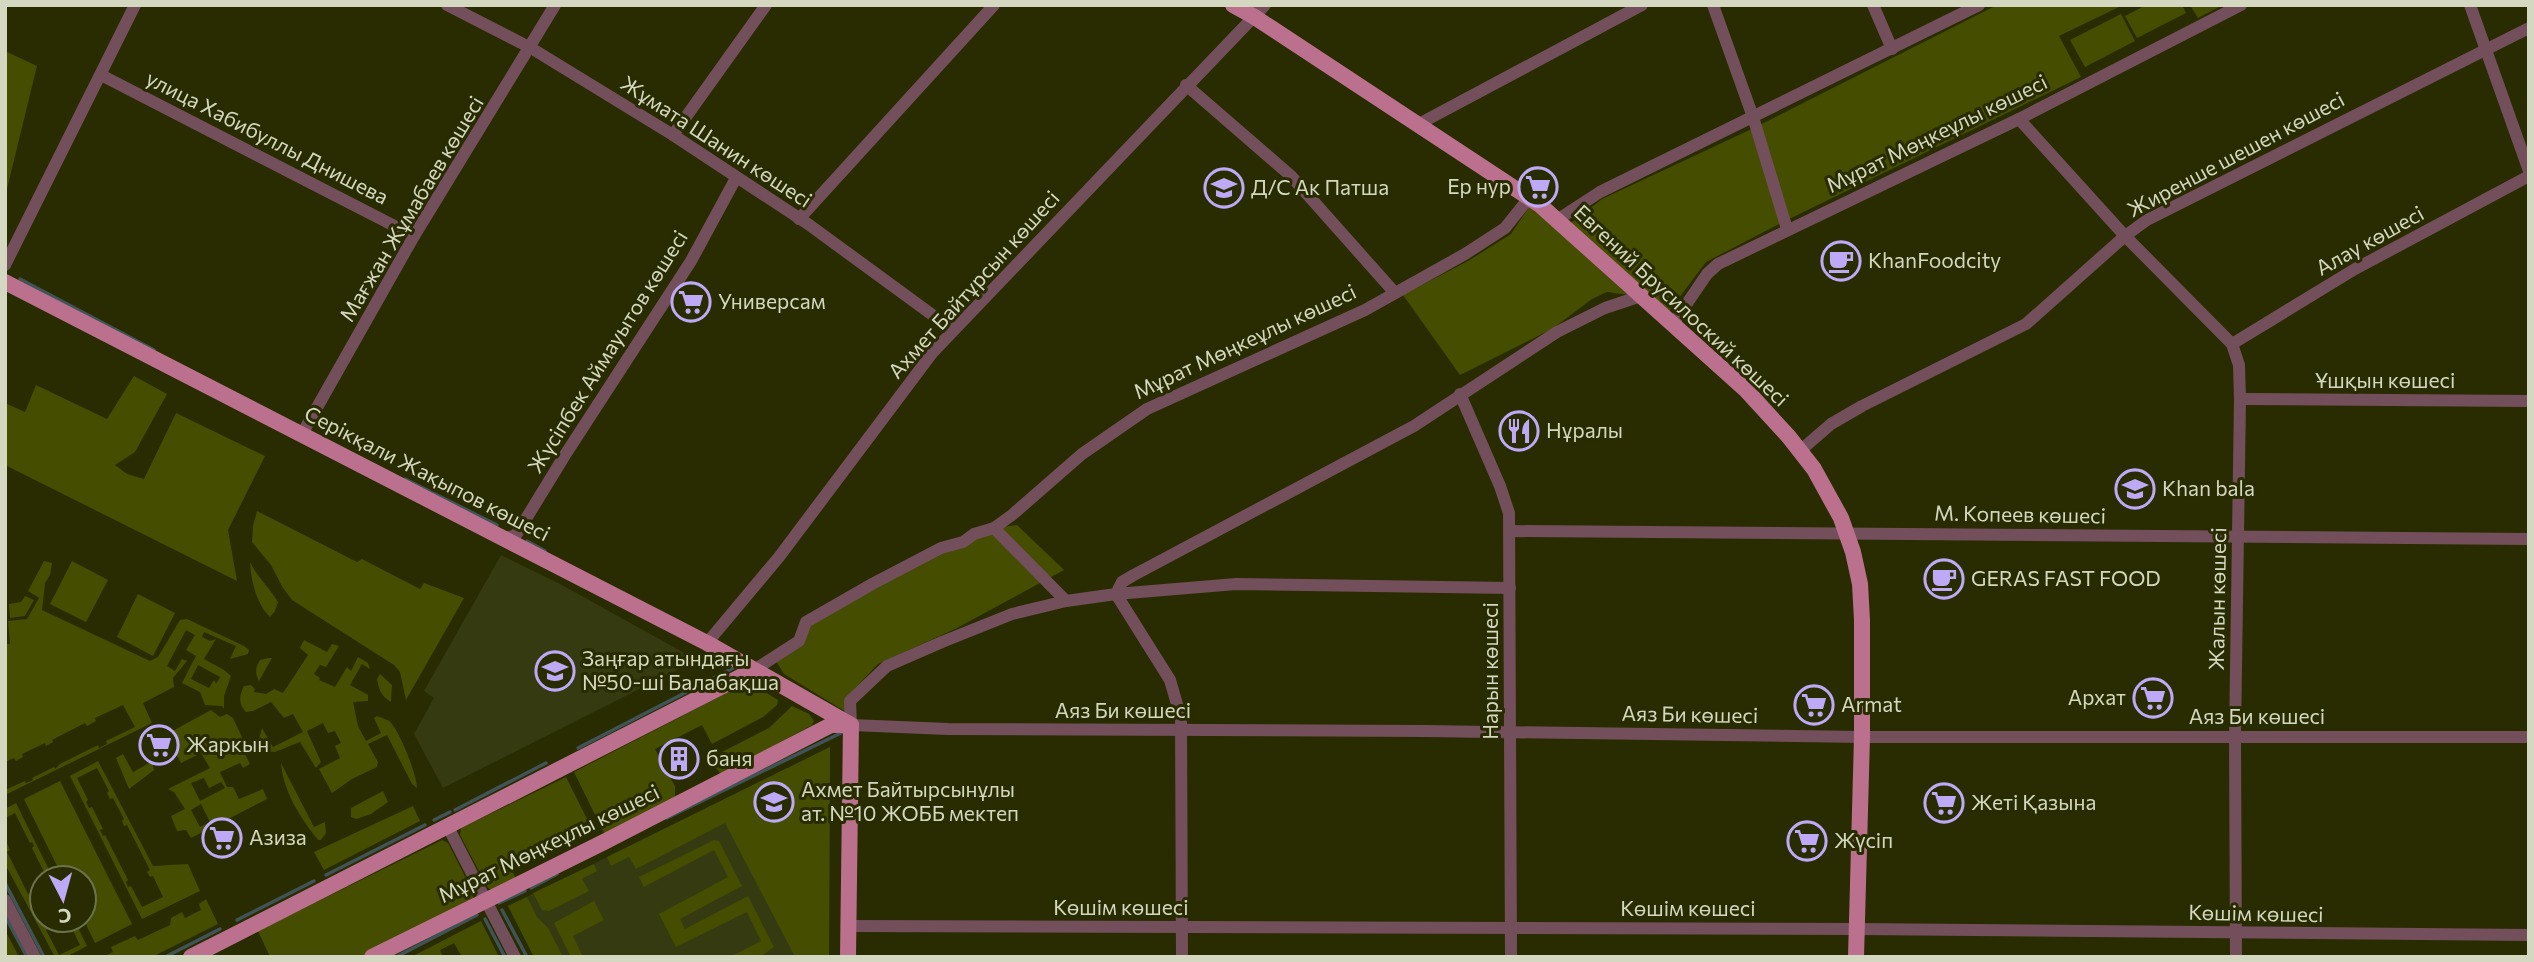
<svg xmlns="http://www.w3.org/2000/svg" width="2534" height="962" viewBox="0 0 2534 962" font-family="Commissioner,sans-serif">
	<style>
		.built { fill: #353a11 }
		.green { fill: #454d01; fill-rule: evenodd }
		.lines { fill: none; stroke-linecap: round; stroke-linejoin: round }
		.stream { stroke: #405356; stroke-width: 3.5 }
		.minor { stroke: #734e5b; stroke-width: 12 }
		.major { stroke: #bb708d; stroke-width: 16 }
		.labels { text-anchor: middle; stroke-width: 6; stroke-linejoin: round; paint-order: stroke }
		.street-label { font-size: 21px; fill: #d4d8c0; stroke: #282c00 }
		.poi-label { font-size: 21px; fill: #d4d8c0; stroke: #282c00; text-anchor: start }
	</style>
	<rect width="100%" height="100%" fill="#282c00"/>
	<!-- built -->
	<g class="built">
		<path d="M501 555 562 585 697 660 443 788 414 734 434 698 424 691Z"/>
		<path d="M830 747 829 957H534L508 906Z"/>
	</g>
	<!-- green -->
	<g class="green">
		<path d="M1997 5H2123L2059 36 2081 77 1785 221 1706 262 1669 311 1571 223 1602 199 1756 127Z"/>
		<path d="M2146 5H2182L2186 13 2137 38 2125 16Z"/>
		<path d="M2190 5H2223L2198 18Z"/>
		<path d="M2121 14 2135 41 2085 67 2070 40Z"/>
		<path d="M5 51 37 66 5 197Z"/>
		<path d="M1529 207 1545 219 1628 295 1607 292 1592 299 1552 329 1460 375 1403 295 1468 261 1511 234Z"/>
		<path d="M134 376 167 394 135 452 115 465 127 474 144 479 176 413 265 456 228 530 237 581 5 465V403L25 412 36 385 107 419Z"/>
		<path d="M257 511 357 562 362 559 420 589 424 583 464 598 406 700 400 672 394 665 292 600 283 588 271 565 252 542 253 526Z"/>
		<path d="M1017 525 1064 570 957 628 878 664 846 698V712L784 674 773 656 799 641 807 622 994 528Z"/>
		<path d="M44 561 52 563 50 575 45 583 42 610 150 661 158 657 180 620 187 619 244 646 249 650 248 654 230 659 236 646 204 632 202 637 210 641 216 639 204 659 224 670 231 676 224 696V709L222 706 205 705 200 692 182 683 196 656 186 650 195 635 186 630 167 666 175 671 182 659 187 661 173 678 174 687 143 703 152 723 5 795V790L25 781 26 783 33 780 32 778 54 767 55 769 60 764 98 745 99 748 107 744 106 741 135 727 123 705 95 718 96 721 87 726 85 723 52 740 53 742 46 746 45 743 22 754 23 757 16 761 14 758 5 762V644H10L8 621 27 619 39 598 28 591ZM198 665 220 677 216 684 214 680 209 688 191 679Z"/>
		<path d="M72 561 108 580 86 622 50 604Z"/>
		<path d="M250 562C257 577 269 587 278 602L275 611 270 617C256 603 251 581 250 562Z"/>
		<path d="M138 594 175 613 153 656 117 637Z"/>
		<path d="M25 596 34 600 25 616 10 618 9 604 21 602Z"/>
		<path d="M304 640 327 652 332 644 339 646 326 667 320 665 314 674 320 678 319 680 335 687 347 667 351 671 358 657 368 663 370 669 362 664 350 685 368 695V701L353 702 358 726 366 741 381 733 374 718 377 716C377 716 387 720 388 720 399 728 417 775 417 788L412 784 387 735 368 744 378 762 377 767 352 779 332 793 319 769 340 758 335 746 341 743 335 731 328 733 323 723 307 731 321 762 316 768 300 742 275 752 265 751 259 740 262 728 273 747 303 732 293 714 284 718 271 702 253 711 246 712C238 703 239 696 244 686L251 685 255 689 254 692 266 694 274 689 283 693 308 655 300 648Z"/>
		<path d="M269 658H272L259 681C255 673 255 668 260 660Z"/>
		<path d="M380 674 392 685 391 702C381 696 379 690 377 679Z"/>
		<path d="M750 683 778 700 777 705 763 717 712 744 702 725 655 749 675 786V798L605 835 574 772 744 684Z"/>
		<path d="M792 706 809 714 814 721 812 725 721 774 714 766 722 761 718 754 769 728Z"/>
		<path d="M211 710 220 717 227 714 233 718 242 737 240 741 229 748 225 741 215 746 222 756 237 751 238 755 244 752 250 764 243 768 240 763 220 772 227 787H233L239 799 263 789 267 799 191 838 186 830 177 831 171 816 185 809 174 792 168 789 210 768 201 753 181 763 175 752 153 765 154 770 129 789 116 758 123 754 133 772 151 762 144 748 147 745 153 755 172 746 167 734ZM204 778 209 788 221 782 225 788 200 801 191 783ZM201 804 210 822 200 827 191 810Z"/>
		<path d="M830 747 829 957H792L794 955 725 823 636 869 629 857 611 866 607 857Z"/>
		<path d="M98 761 153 866 188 864 200 891 142 919 70 776ZM97 768 109 791 107 793 110 799 113 798 124 819 122 821 124 826 127 825 150 870 147 872 150 877 153 876 163 897 142 907 131 886 128 887 126 882 128 880 105 835 103 836 100 830 103 829 92 807 89 808 86 802 88 800 77 778Z"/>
		<path d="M281 763 314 827 325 822 326 833 321 840H318C301 819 283 791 281 763Z"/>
		<path d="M566 777 588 821 507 860 516 879 492 890 488 888 460 835 461 828Z"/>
		<path d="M60 781 132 924 95 943 84 920V878H63L24 799Z"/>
		<path d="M383 791 388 802 371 814 356 819 351 817V808Z"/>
		<path d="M16 803 53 878H47L32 848 34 846 32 842 30 843 15 813 5 818V809Z"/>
		<path d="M413 806 420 821 324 870 314 852Z"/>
		<path d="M442 840 448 843 474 894 472 901 364 957H270L258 931Z"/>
		<path d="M714 840 719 841 742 886 680 919 685 929 748 896 774 947 760 957H730L761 941 747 912 676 947 659 914 728 877 714 850 644 887 639 877Z"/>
		<path d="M6 841 10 850 7 852 28 894 31 893 33 898 31 900 41 920H44L48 928 46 930 59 955 80 945 68 920H74L87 946 66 957H55L5 864Z"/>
		<path d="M594 864 597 871 582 879 589 891 549 911 542 910 533 893Z"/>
		<path d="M527 897 537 917 548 928 563 957H534L508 906Z"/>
		<path d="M206 899 218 924 152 957H103L113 952 111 947 135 936 138 940 170 925 171 918 182 912 185 918 201 910 199 904Z"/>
		<path d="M594 901 604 920 573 936 583 957H571L554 923Z"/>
		<path d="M481 921 499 957H462L454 943 440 950 443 957H411Z"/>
		<path d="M5 930 19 957H5Z"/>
	</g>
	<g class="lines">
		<!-- stream -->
		<g class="stream">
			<path d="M20 279 154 350"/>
			<path d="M405 479 497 525"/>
			<path d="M527 541 545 551"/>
			<path d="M578 748 737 666"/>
			<path d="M455 810 546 763"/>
			<path d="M667 818 843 732"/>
			<path d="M434 820 450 812"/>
			<path d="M326 875 425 825"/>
			<path d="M5 883 44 957"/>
			<path d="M531 888 557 874"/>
			<path d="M499 903 525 891"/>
			<path d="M502 910 527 957"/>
			<path d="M5 916 27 957"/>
			<path d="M485 919 505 957"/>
			<path d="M237 920 314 881"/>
			<path d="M165 957 220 929"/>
			<path d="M396 957 477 915"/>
		</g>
		<!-- minor -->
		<g class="minor">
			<path d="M447 5 531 48 673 135 808 224 953 330"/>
			<path d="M1713 5 1753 117 1787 229"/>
			<path d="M1873 5 1892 49"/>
			<path d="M2470 5 2529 171"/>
			<path d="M101 75 414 236"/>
			<path d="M1186 85 1291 176 1395 293"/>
			<path d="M2019 119 2125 236 2232 344 2239 365 2240 399 2235 736 2236 957"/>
			<path d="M1417 125 1642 5"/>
			<path d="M673 135 766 5"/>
			<path d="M799 219 994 5"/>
			<path d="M1557 220 1600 192 1979 5"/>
			<path d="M5 265 135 5"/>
			<path d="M1641 296 1605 308 1557 332 1414 426 1132 576 1122 582 1116 594 1066 601 1012 614 942 642 887 666 850 701 851 725 948 729 1425 731 1862 737H2529"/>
			<path d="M1673 324 1707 274 1718 264 2019 119 2241 5"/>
			<path d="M2232 344 2355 269 2529 176"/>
			<path d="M1460 394 1500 486 1509 513 1511 957"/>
			<path d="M2240 399 2529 401"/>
			<path d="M302 434 414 236 555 5"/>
			<path d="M1801 450 1831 424 1862 406 2026 324 2125 236 2147 220 2529 28"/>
			<path d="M994 528 1066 601"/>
			<path d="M1510 531 2529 539"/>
			<path d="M506 538 516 535 565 455 691 261 736 178"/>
			<path d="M707 643 779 557 933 352 1265 5"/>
			<path d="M754 670 799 641 806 622 874 583 941 548 963 542 974 534 994 528 1012 515 1082 454 1147 409 1365 310 1465 254 1505 228 1529 198"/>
			<path d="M448 827 515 957"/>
			<path d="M5 900 35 957"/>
			<path d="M848 926 1857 929 2529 935"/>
			<path d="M1182 957 1181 718 1170 680 1116 594 1236 584 1510 588"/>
		</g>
		<!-- major -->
		<g class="major">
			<path d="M1233 5 1253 16 1540 205 1746 390 1789 437 1814 469 1841 518 1853 552 1860 584 1862 620V737L1856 957"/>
			<path d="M5 282 707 643 851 725"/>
			<path d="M191 957 754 670"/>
			<path d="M372 957 604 842 831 725H848"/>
			<path d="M848 957 851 725"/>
		</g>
	</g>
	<!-- icons -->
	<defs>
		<g id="supermarket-ring" transform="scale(2.0125)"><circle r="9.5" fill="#282c00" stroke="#bda9f5" stroke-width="1.5"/><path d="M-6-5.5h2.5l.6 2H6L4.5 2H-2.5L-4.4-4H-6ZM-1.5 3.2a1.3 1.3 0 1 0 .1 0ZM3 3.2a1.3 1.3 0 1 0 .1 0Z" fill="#bda9f5"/></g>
		<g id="school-ring" transform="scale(2.0125)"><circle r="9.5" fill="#282c00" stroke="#bda9f5" stroke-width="1.5"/><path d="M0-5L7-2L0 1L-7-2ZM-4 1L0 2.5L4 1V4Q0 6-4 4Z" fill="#bda9f5"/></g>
		<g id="cafe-ring" transform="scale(2.0125)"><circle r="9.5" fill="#282c00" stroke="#bda9f5" stroke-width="1.5"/><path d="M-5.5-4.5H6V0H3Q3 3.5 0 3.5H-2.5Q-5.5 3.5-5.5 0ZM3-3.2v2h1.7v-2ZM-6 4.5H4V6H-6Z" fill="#bda9f5"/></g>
		<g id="restaurant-ring" transform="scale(2.0125)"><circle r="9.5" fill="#282c00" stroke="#bda9f5" stroke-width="1.5"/><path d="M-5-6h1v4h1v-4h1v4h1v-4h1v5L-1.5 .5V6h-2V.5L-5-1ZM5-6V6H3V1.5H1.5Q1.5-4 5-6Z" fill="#bda9f5"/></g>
		<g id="building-ring" transform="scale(2.0125)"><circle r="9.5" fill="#282c00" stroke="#bda9f5" stroke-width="1.5"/><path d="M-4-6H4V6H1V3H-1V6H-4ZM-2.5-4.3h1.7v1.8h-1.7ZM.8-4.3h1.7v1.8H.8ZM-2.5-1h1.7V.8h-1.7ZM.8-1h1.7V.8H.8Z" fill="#bda9f5"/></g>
	</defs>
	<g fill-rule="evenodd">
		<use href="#supermarket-ring" x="1538" y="187"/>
		<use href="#school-ring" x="1224" y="188"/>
		<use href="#cafe-ring" x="1841" y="261"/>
		<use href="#supermarket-ring" x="691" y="302"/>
		<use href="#restaurant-ring" x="1519" y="431"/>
		<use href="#school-ring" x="2135" y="489"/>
		<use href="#cafe-ring" x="1944" y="579"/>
		<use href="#school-ring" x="555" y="671"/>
		<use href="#supermarket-ring" x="2153" y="698"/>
		<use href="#supermarket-ring" x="1814" y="705"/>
		<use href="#supermarket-ring" x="159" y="745"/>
		<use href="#building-ring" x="679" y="759"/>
		<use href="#school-ring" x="774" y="802"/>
		<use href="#supermarket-ring" x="1944" y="803"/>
		<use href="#supermarket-ring" x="222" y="838"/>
		<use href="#supermarket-ring" x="1807" y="841"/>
	</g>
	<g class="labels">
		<!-- street labels -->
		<g class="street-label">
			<text transform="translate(1937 134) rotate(-26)" y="7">Мұрат Мөңкеұлы көшесі</text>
			<text transform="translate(267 138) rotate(27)" y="7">улица Хабибуллы Днишева</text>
			<text transform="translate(716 142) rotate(33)" y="7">Жұмата Шанин көшесі</text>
			<text transform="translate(2236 155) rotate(-28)" y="7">Жиренше шешен көшесі</text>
			<text transform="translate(412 209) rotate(-59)" y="7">Мағжан Жұмабаев көшесі</text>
			<text transform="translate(2370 241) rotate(-29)" y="7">Алау көшесі</text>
			<text transform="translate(974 285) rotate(-48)" y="7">Ахмет Байтұрсын көшесі</text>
			<text transform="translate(1681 306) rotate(43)" y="7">Евгений Брусилоский көшесі</text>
			<text transform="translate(1245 342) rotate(-25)" y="7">Мұрат Мөңкеұлы көшесі</text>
			<text transform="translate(608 352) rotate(-58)" y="7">Жүсіпбек Аймауытов көшесі</text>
			<text x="2385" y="388">Ұшқын көшесі</text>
			<text transform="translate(427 474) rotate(27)" y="7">Серікқали Жақыпов көшесі</text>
			<text transform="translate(2020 515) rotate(1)" y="7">М. Копеев көшесі</text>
			<text transform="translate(2218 599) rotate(-89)" y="7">Жалын көшесі</text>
			<text transform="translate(1491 671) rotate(-90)" y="7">Нарын көшесі</text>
			<text x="1123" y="718">Аяз Би көшесі</text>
			<text transform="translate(1690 715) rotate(1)" y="7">Аяз Би көшесі</text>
			<text x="2257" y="724">Аяз Би көшесі</text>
			<text transform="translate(549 844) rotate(-26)" y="7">Мұрат Мөңкеұлы көшесі</text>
			<text x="1121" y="915">Көшім көшесі</text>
			<text x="1688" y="916">Көшім көшесі</text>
			<text transform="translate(2256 914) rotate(1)" y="7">Көшім көшесі</text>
		</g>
		<!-- poi labels -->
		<g class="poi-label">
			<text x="1511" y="194" text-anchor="end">Ер нур</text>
			<text x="1251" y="195">Д/С Ак Патша</text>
			<text x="1868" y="268">KhanFoodcity</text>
			<text x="718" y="309">Универсам</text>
			<text x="1546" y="438">Нұралы</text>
			<text x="2162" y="496">Khan bala</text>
			<text x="1971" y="586">GERAS FAST FOOD</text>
			<text x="582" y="666">Заңғар атындағы<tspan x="582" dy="24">№50-ші Балабақша</tspan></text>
			<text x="2126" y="705" text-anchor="end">Архат</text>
			<text x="1841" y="712">Armat</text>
			<text x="186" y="752">Жаркын</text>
			<text x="706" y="766">баня</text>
			<text x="801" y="797">Ахмет Байтырсынұлы<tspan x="801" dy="24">ат. №10 ЖОББ мектеп</tspan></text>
			<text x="1971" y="810">Жеті Қазына</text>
			<text x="249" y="845">Азиза</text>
			<text x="1834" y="848">Жүсіп</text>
		</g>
	</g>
	<!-- border -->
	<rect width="2534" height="962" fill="none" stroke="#d4d8c0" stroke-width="14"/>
	<!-- north arrow -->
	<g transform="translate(63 899) rotate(174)"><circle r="33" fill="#282c00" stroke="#6d714d" stroke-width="2"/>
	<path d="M0-5L12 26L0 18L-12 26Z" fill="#bda9f5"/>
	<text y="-10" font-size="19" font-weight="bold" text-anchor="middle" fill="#d4d8c0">С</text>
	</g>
</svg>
